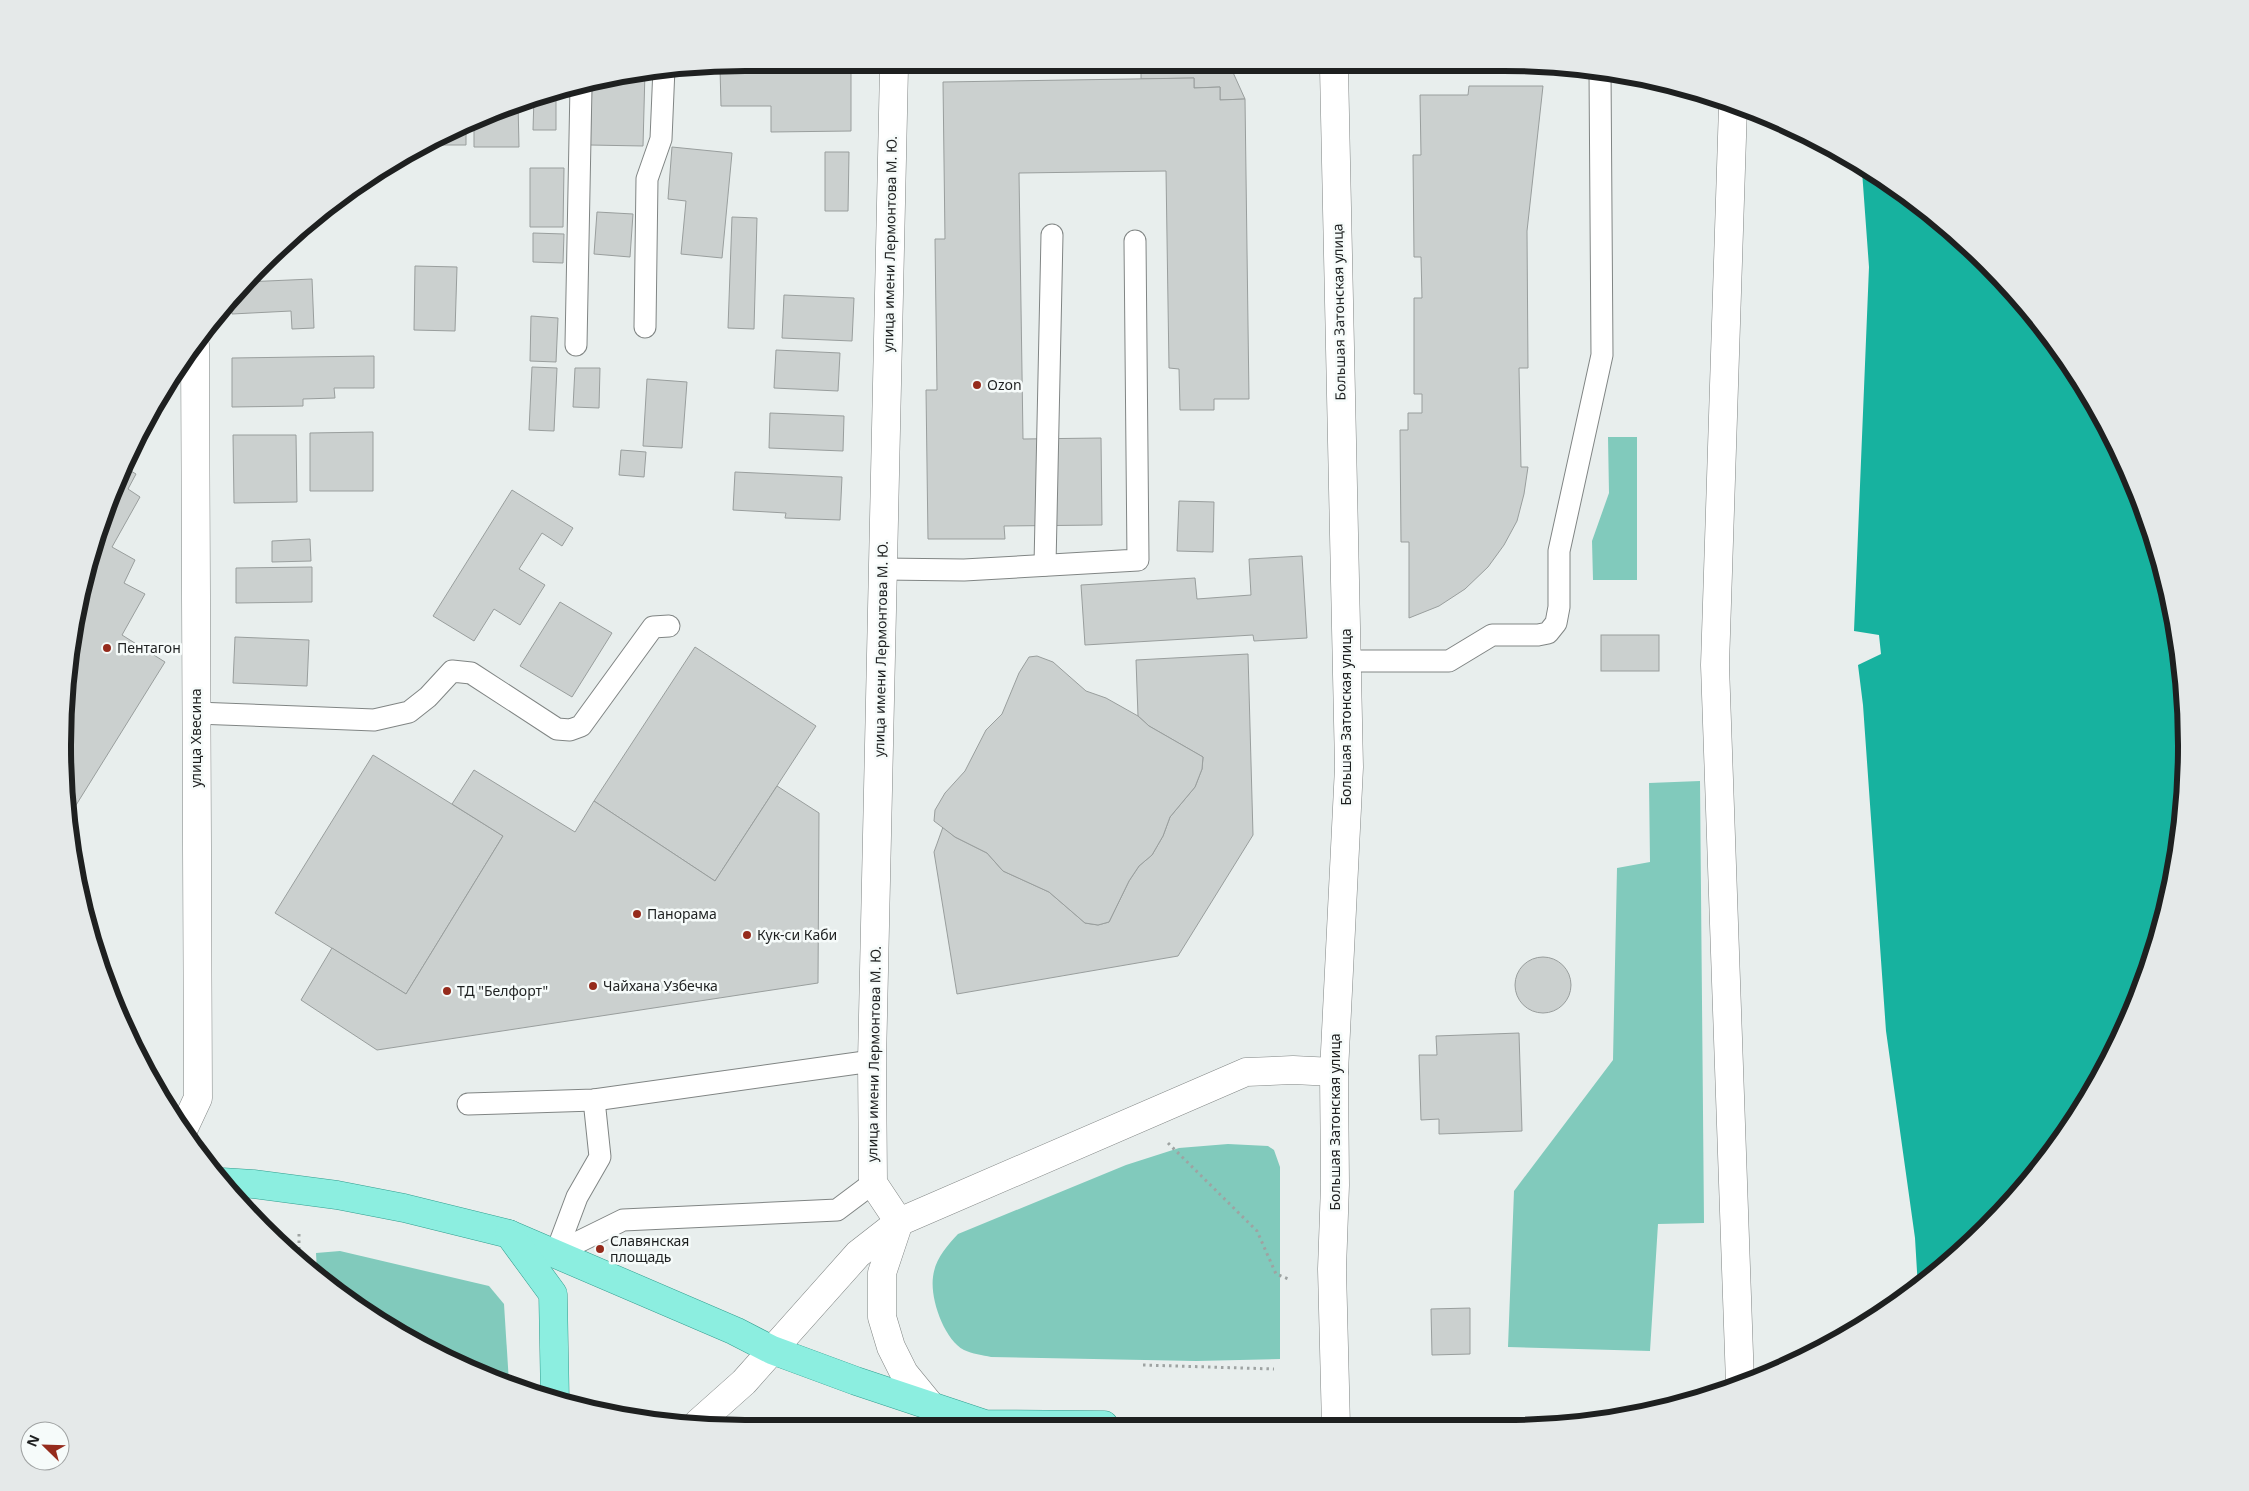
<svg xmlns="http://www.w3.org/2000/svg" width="2249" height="1491" viewBox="0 0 2249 1491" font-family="'Noto Sans',sans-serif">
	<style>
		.green { fill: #81cabc }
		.water { fill: #17b29f }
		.building { fill: #cbd0cf; stroke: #999e9d }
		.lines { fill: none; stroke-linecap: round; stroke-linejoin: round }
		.service-casing { stroke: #808584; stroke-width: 23 }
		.minor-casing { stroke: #808584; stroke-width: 29 }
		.tertiary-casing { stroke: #808584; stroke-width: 29 }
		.primary-casing { stroke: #339e8f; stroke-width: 29 }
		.path { stroke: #9ea3a2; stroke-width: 3; stroke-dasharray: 2.5 4; stroke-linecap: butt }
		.service { stroke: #fff; stroke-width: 21 }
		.minor { stroke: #fff; stroke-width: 28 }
		.tertiary { stroke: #fff; stroke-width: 28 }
		.primary { stroke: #8ceee0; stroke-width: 28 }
		.poi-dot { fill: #952b1c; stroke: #f6fbfa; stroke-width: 2 }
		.labels { text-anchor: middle; stroke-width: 5; stroke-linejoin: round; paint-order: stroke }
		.street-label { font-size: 14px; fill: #1e2020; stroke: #f6fbfa }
		.poi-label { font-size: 14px; fill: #1e2020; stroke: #f6fbfa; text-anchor: start }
		.rim { fill: none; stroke: #1e2020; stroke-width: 6 }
	</style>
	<rect width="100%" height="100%" fill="#e8eeed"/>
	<!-- green -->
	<g class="green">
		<path d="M1608 437H1637V580H1593L1592 541 1609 493Z"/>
		<path d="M1700 781 1704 1223 1658 1224 1650 1351 1508 1347 1514 1191 1613 1060 1617 868 1650 862 1649 783Z"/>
		<path d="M1228 1144 1268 1146 1274 1150 1280 1167V1359L1196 1361 991 1357C983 1355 972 1354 964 1350 944 1339 930 1299 933 1277 935 1259 947 1246 958 1234L1126 1165 1179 1148Z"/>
		<path d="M340 1251 489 1286 504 1304 509 1383 444 1358 317 1273 316 1253Z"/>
	</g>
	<!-- water -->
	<path class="water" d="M1862 171 1954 232 2046 330 2116 444 2163 569 2185 701 2181 835 2150 965 2095 1087 2017 1196 1918 1288 1915 1238 1886 1031 1863 705 1858 665 1881 654 1879 635 1854 631 1869 267Z"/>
	<!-- building -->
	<g class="building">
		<path d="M720 68H851V131L771 132V106H721Z"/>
		<path d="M1141 68H1231L1245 99 1220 100V87L1194 88V78L1141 79Z"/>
		<path d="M645 71 643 146 590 145 592 83Z"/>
		<path d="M1194 78V88L1220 87V100L1245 99 1249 399H1214V410H1180L1179 369 1169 368 1166 171 1019 173 1023 439 1101 438 1102 525 1004 526 1005 539H928L926 390H937L935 239H945L943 82Z"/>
		<path d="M1469 86H1543L1527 231 1528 368H1519L1521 467H1528L1524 494 1517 521 1504 545 1488 567 1465 589 1439 606 1409 618V542H1401L1400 430H1408V413H1422V394H1414V298H1422L1421 257H1414L1413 155H1421L1420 95H1468Z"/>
		<path d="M572 88V97H556V130H533L534 97Z"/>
		<path d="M518 103 519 147H474V125Z"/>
		<path d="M466 128V145H431Z"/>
		<path d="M672 147 732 153 722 258 681 254 686 201 668 199Z"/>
		<path d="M825 152H849L848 211H825Z"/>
		<path d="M530 168H564L563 227H530Z"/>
		<path d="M597 212 633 214 630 257 594 254Z"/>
		<path d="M732 217 757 218 754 329 728 328Z"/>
		<path d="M533 233 564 234 563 263 533 262Z"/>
		<path d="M415 266 457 267 455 331 414 330Z"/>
		<path d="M312 279 314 328 292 329 291 311 232 314 231 299 245 282Z"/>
		<path d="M784 295 854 298 852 341 782 338Z"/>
		<path d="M531 316 558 318 556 362 530 361Z"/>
		<path d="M776 350 840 353 838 391 774 388Z"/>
		<path d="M374 356V388H334L335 398 303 399V406L232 407V358Z"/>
		<path d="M532 367 557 368 554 431 529 430Z"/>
		<path d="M575 368H600L599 408 573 407Z"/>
		<path d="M647 379 687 382 682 448 643 446Z"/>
		<path d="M770 413 844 416 843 451 769 448Z"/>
		<path d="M373 432V491H310V433Z"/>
		<path d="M233 435H296L297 502 234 503Z"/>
		<path d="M621 450 646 452 644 477 619 475Z"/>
		<path d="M124 467 136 474 128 489 140 497 112 547 135 560 124 583 145 594 122 635 165 662 68 818 64 701 76 612 114 484Z"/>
		<path d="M735 472 842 477 840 520 785 518 786 513 733 510Z"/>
		<path d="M512 490 573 528 562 546 542 533 519 569 545 585 520 625 494 609 474 641 433 616Z"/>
		<path d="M1179 501 1214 502 1213 552 1177 551Z"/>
		<path d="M310 539 311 561 272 562V541Z"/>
		<path d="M1302 556 1307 638 1254 641 1253 635 1085 645 1081 585 1195 578 1197 599 1251 595 1249 559Z"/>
		<path d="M312 567V602L236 603V568Z"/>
		<path d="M560 602 612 633 572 697 520 666Z"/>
		<rect x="1601" y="635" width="58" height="36"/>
		<path d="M235 637 309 640 307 686 233 683Z"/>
		<path d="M695 647 816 726 715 881 594 801Z"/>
		<path d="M1248 654 1253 835 1178 956 957 994 934 852 943 827 955 837 987 853 1003 871 1049 892 1085 923 1098 925 1109 922 1129 881 1139 866 1152 855 1163 836 1170 817 1195 787 1202 769 1203 757 1149 726 1138 716 1136 660Z"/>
		<path d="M1037 656 1053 662 1086 691 1106 698 1138 716 1149 726 1203 757 1202 769 1195 787 1170 817 1163 836 1152 855 1139 866 1129 881 1109 922 1098 925 1085 923 1049 892 1003 871 987 853 955 837 934 821 935 810 945 793 965 771 986 730 1002 714 1019 673 1029 657Z"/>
		<path d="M373 755 503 836 406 994 275 913Z"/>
		<path d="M474 770 575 832 594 801 715 881 777 786 819 813 818 983 377 1050 301 1000 332 948 406 994 503 836 452 804Z"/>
		<circle cx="1543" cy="985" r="28"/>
		<path d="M1519 1033 1522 1131 1439 1134V1119L1421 1120 1419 1055H1437L1436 1036Z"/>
		<path d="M1470 1308V1354L1432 1355 1431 1309Z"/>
	</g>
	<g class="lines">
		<!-- service casing -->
		<g class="service-casing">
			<g id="service">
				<path d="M645 327 647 179 661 139 664 68"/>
				<path d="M576 345 581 86"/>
				<path d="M1045 565 1052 235"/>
				<path d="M883 569 964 570 1138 560 1135 241"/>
				<path d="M1346 661H1449L1492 635H1538L1548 633 1556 623 1559 607V551L1602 355 1600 70"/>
				<path d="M196 713 374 720 409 712 428 697 452 671 471 673 557 729 570 730 581 726 653 627 669 626"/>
				<path d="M468 1104 594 1100 872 1061"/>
				<path d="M556 1253 623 1220 837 1210 873 1183"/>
				<path d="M556 1253 577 1197 600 1157 594 1100"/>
			</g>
		</g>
		<!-- minor casing -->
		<g class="minor-casing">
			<g id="minor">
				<path d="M894 68 872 1061 873 1183 899 1222"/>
				<path d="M1733 106 1715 665 1740 1383"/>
				<path d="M184 1128 198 1098 195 345"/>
			</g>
		</g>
		<!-- tertiary casing -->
		<g class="tertiary-casing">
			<g id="tertiary">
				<path d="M1334 68 1349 767 1334 1072 1335 1185 1332 1269 1336 1426"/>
				<path d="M899 1222 882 1273V1317L891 1347 904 1373 931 1406"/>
				<path d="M698 1423 744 1382 858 1254 899 1222 1246 1072 1293 1070 1334 1072"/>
			</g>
		</g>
		<!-- primary casing -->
		<g class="primary-casing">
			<g id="primary">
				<path d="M222 1182 253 1184 337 1195 404 1208 509 1234 735 1331 772 1350 856 1381 985 1424 1104 1425"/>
				<path d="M509 1234 553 1294 555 1400"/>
			</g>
		</g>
		<!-- path -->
		<g class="path">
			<path d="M1168 1143 1257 1231 1276 1274 1291 1280"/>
			<path d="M299 1234V1262"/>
			<path d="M1143 1365 1274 1369"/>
		</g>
		<!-- service -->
		<use href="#service" class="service"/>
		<!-- minor -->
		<use href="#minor" class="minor"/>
		<!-- tertiary -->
		<use href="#tertiary" class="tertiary"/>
		<!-- primary -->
		<use href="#primary" class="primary"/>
	</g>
	<!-- markers -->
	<g class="poi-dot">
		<circle cx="977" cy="385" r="5"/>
		<circle cx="107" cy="648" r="5"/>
		<circle cx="637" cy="914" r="5"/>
		<circle cx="747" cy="935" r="5"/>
		<circle cx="593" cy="986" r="5"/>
		<circle cx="447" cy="991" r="5"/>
		<circle cx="600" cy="1249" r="5"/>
	</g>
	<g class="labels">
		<!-- street labels -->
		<g class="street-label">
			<text transform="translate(890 244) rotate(-89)" y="5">улица имени Лермонтова М. Ю.</text>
			<text transform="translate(1339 312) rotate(-91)" y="5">Большая Затонская улица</text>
			<text transform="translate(881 649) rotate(-89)" y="5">улица имени Лермонтова М. Ю.</text>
			<text transform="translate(1346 717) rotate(-90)" y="5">Большая Затонская улица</text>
			<text transform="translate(196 738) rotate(-90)" y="5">улица Хвесина</text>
			<text transform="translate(874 1054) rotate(-89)" y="5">улица имени Лермонтова М. Ю.</text>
			<text transform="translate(1335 1122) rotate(-90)" y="5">Большая Затонская улица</text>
		</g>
		<!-- poi labels -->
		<g class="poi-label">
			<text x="987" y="390">Ozon</text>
			<text x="117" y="653">Пентагон</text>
			<text x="647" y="919">Панорама</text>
			<text x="757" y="940">Кук-си Каби</text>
			<text x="603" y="991">Чайхана Узбечка</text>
			<text x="457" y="996">ТД "Белфорт"</text>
			<text x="610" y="1246">Славянская<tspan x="610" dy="16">площадь</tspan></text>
		</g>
	</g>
	<!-- crop -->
	<path d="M0 0H2249V1491H0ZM745 71H1504A674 674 0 0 1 2178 745V746A674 674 0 0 1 1504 1420H745A674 674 0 0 1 71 746V745A674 674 0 0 1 745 71Z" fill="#e5e9e9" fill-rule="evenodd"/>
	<path class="rim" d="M745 71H1504A674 674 0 0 1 2178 745V746A674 674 0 0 1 1504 1420H745A674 674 0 0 1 71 746V745A674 674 0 0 1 745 71Z"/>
	<!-- north arrow -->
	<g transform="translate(45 1446) rotate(293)"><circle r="24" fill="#f6fbfa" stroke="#a0a3a3"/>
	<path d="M0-4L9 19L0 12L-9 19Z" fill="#952b1c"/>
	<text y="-8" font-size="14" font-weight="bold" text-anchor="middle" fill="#1e2020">N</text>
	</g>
</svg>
